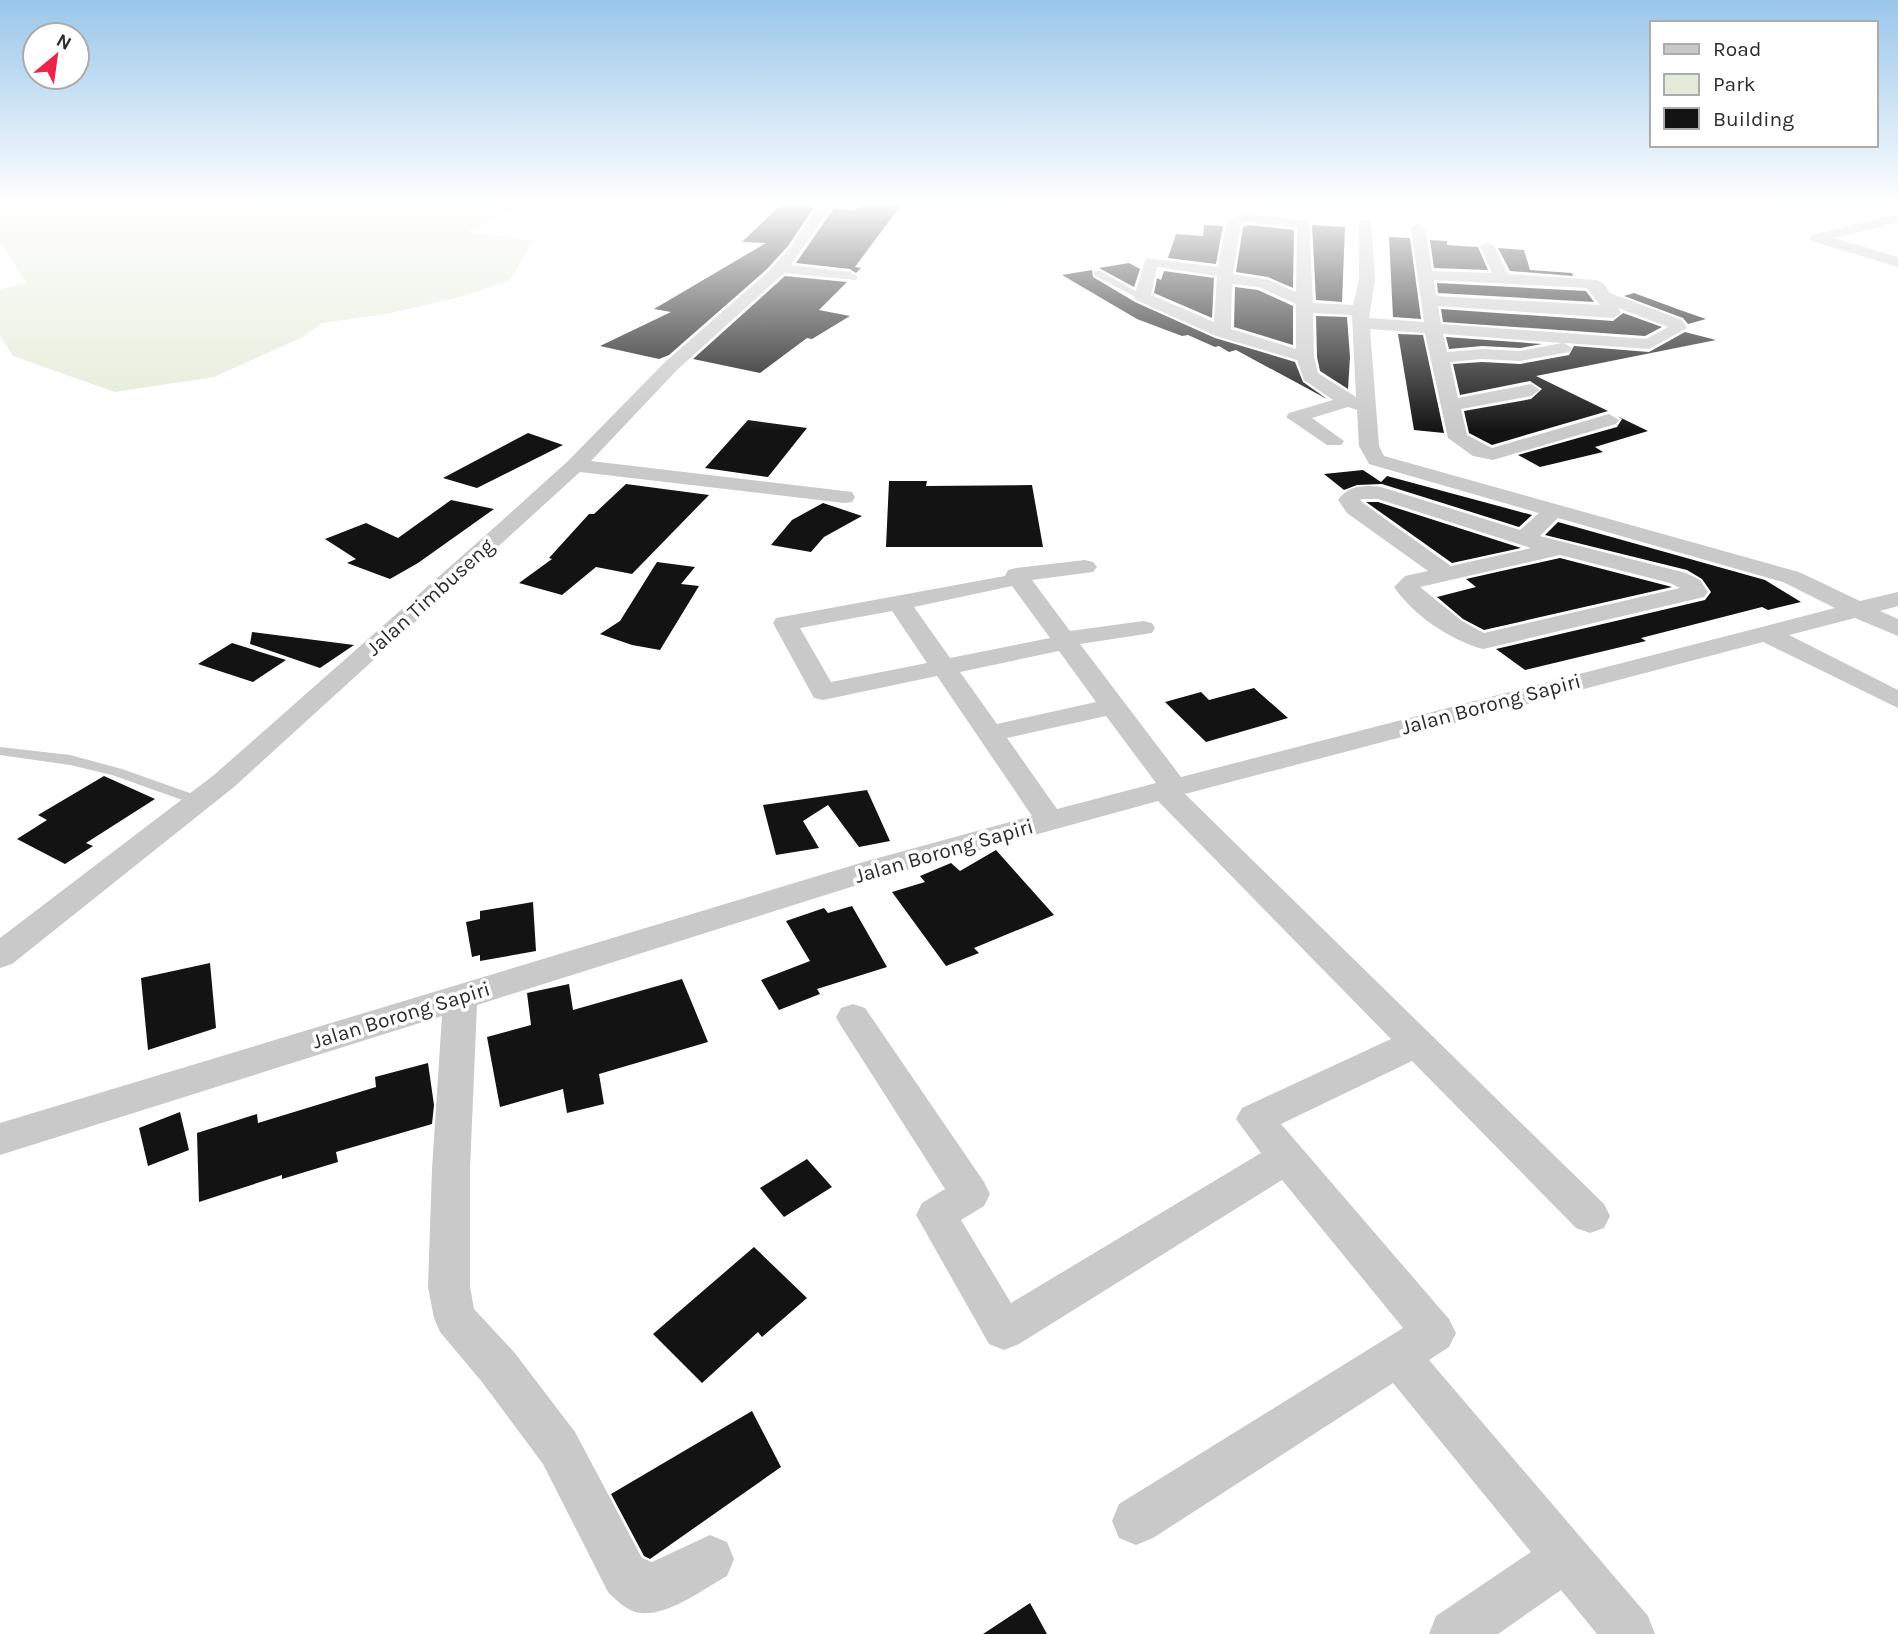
<svg xmlns="http://www.w3.org/2000/svg" width="1898" height="1634" viewBox="0 0 1898 1634" font-family="Karla,sans-serif">
	<style>
		.green { fill: #e4ebd8 }
		.building { fill: #131313 }
		.lines { fill: none; stroke-linecap: round; stroke-linejoin: round }
		.service { fill: #c9c9c9; fill-rule: evenodd }
		.minor { fill: #c9c9c9; fill-rule: evenodd }
		.labels { text-anchor: middle; stroke-width: 7; stroke-linejoin: round; paint-order: stroke }
		.street-label { font-size: 21px; fill: #2c2c2c; stroke: #fff }
	</style>
	<rect width="100%" height="100%" fill="#fff"/>
	<!-- green -->
	<path class="green" d="M0 203H537L502 214 467 232 533 241 510 280 464 296 386 314 322 323 303 337 214 377 115 392 13 356 0 335V289L26 283 3 246H0Z"/>
	<!-- building -->
	<g class="building">
		<path d="M783 203 815 206 788 246 767 269 669 355 659 359 600 346 671 312 654 309 766 243 742 242Z"/>
		<path d="M865 203 901 205 855 267 861 268 856 273 850 269 796 263 834 208 855 210Z"/>
		<path d="M1204 225 1223 226 1216 264 1168 258 1176 234 1203 236Z"/>
		<path d="M1248 225 1294 230 1293 288 1268 277 1236 272 1243 227Z"/>
		<path d="M1312 225 1345 227 1342 302 1316 300Z"/>
		<path d="M1389 237 1410 238 1421 319 1393 317Z"/>
		<path d="M1430 240 1447 241V245L1478 247 1488 270 1434 268Z"/>
		<path d="M1498 248 1524 250 1530 270 1572 273 1573 276 1510 271Z"/>
		<path d="M1129 263 1140 269 1134 287 1099 268Z"/>
		<path d="M1092 270 1093 277 1135 302 1215 338 1295 362 1303 382 1327 399 1236 350 1229 352 1219 346 1215 347 1188 335 1182 336 1137 319 1062 275Z"/>
		<path d="M1164 271 1214 278 1212 318 1154 293 1157 278 1161 280Z"/>
		<path d="M785 276 847 282 819 310 850 316 812 339 807 338 760 373 693 359Z"/>
		<path d="M1437 283 1586 291 1594 302 1438 293Z"/>
		<path d="M1235 287 1258 290 1293 306V345L1234 327Z"/>
		<path d="M1634 293 1680 310 1706 319 1688 324 1683 318 1624 296Z"/>
		<path d="M1441 309 1613 321 1623 313 1662 327 1645 336 1443 322Z"/>
		<path d="M1316 316 1347 317 1350 357 1348 389 1320 371 1317 357Z"/>
		<path d="M1685 332 1716 340 1536 376 1608 411 1492 445 1469 433 1464 411 1531 399 1542 389 1530 381 1460 395 1453 364 1482 362 1520 364 1569 355 1574 346 1649 352Z"/>
		<path d="M1398 334 1423 335 1444 433 1414 430Z"/>
		<path d="M1446 337 1542 344 1520 348 1482 346 1449 349Z"/>
		<path d="M1617 416 1648 431 1595 447 1603 452 1540 467 1518 455 1617 427 1622 419Z"/>
		<path d="M748 420 807 428 768 477 705 468Z"/>
		<path d="M528 433 563 445 477 488 443 478Z"/>
		<path d="M1363 470 1381 482 1387 476 1532 515 1519 527 1382 484 1357 485 1344 490 1324 474Z"/>
		<path d="M889 481H927L926 486 1032 485 1043 547H886Z"/>
		<path d="M626 484 709 495 632 574 596 567 562 595 519 583 552 559 549 558 589 514H594Z"/>
		<path d="M451 500 494 509 418 563 390 579 347 563 356 559 325 539 366 523 398 538Z"/>
		<path d="M1366 502H1378L1521 548 1452 563Z"/>
		<path d="M823 503 862 516 824 537 811 552 771 545 792 520Z"/>
		<path d="M1558 522 1765 580 1801 602 1768 610 1762 607 1641 638 1646 641 1525 670 1496 649 1705 600 1711 592 1702 579 1687 570 1545 535Z"/>
		<path d="M1560 558 1672 587 1484 630 1463 619 1437 597 1476 587 1466 579Z"/>
		<path d="M657 562 695 567 681 584 699 586 660 650 632 645 600 634 620 621Z"/>
		<path d="M252 632 354 645 320 668 250 644Z"/>
		<path d="M232 643 286 660 253 682 198 664Z"/>
		<path d="M1254 688 1288 718 1206 742 1165 702 1201 692 1209 700Z"/>
		<path d="M104 776 155 799 86 843 93 846 65 864 17 839 47 820 38 815Z"/>
		<path d="M867 790 890 841 859 847 828 805 803 821 819 848 776 855 763 805Z"/>
		<path d="M996 850 1054 915 974 948 979 953 946 966 892 892 925 882 920 876 951 863 960 871Z"/>
		<path d="M533 902 536 951 480 961V955L472 957 466 922 480 919V911Z"/>
		<path d="M852 906 887 967 817 989 820 994 779 1010 761 980 810 961 786 921 824 908 828 913Z"/>
		<path d="M210 963 216 1028 148 1050 141 978Z"/>
		<path d="M682 979 708 1042 599 1074 604 1104 567 1113 563 1089 500 1107 487 1037 531 1025 527 993 569 984 573 1010Z"/>
		<path d="M428 1063 434 1105 432 1124 336 1152 338 1162 282 1179V1175L199 1202 197 1133 257 1114 258 1123 376 1087 375 1077Z"/>
		<path d="M180 1112 189 1150 148 1166 139 1128Z"/>
		<path d="M807 1159 832 1187 784 1217 760 1188Z"/>
		<path d="M754 1247 807 1298 762 1337 758 1332 702 1383 653 1334Z"/>
		<path d="M752 1411 781 1467 650 1559 644 1556 611 1494Z"/>
		<path d="M1030 1603 1047 1634H983Z"/>
	</g>
	<g class="lines">
		<!-- service -->
		<g class="service">
			<path d="M1094 271H1100L1146 297 1139 299 1094 275Z"/>
			<path d="M0 747 70 755 122 769 204 798 207 801 199 806 112 775 70 765 0 755Z"/>
		</g>
		<!-- minor -->
		<g class="minor">
			<path d="M820 203H834L791 265 850 272 858 277 856 280 784 273 677 370 591 461 844 491 852 492 855 497 852 502 844 503 580 472 234 787 12 964 0 968V938L214 775 496 526 568 461 665 362 769 271 790 248Z"/>
			<path d="M1246 214 1309 221 1313 303 1353 305 1359 280V223L1361 220H1371L1375 280 1369 318 1424 322 1411 228 1418 224 1425 228 1432 271 1492 273 1480 246 1487 242 1494 246 1508 274 1597 280 1604 284 1610 293 1682 320 1687 328 1649 349 1564 343 1572 348 1569 352 1520 361 1482 359 1450 362 1458 398 1531 384 1540 390 1531 396 1461 409 1467 435 1492 448 1609 414 1619 420 1616 424 1493 460 1473 456 1448 438 1425 333 1370 329 1379 446 1384 456 1799 572 1860 601 1898 592V606L1880 611 1898 619V636L1855 618 1789 635 1898 690V708L1763 642 1185 794 1604 1204 1610 1216 1604 1228 1590 1233 1576 1228 1412 1061 1281 1124 1449 1319 1456 1333 1449 1347 1429 1360 1648 1616 1655 1634H1597L1561 1590 1498 1634H1429L1436 1616 1531 1552 1393 1383 1153 1538 1136 1545 1119 1538 1112 1521 1119 1504 1403 1328 1282 1180 1019 1344 1004 1350 989 1344 916 1215 922 1203 945 1189 841 1026 836 1017 841 1008 853 1004 865 1008 984 1182 990 1194 984 1206 961 1220 1011 1303 1261 1153 1236 1119 1242 1108 1391 1039 1158 801 889 875 477 1005 470 1169V1287L474 1309 514 1352 575 1432 642 1558 652 1562 710 1535 727 1542 734 1559 727 1576C703 1589 669 1616 640 1613 627 1611 617 1601 608 1592L543 1464 482 1382 440 1332 434 1318 428 1287 432 1169 442 1016 0 1155V1123L867 861 1032 816 937 676 823 700 814 698 773 623 776 618 1005 576 1008 570 1016 568 1085 560 1093 562 1097 567 1093 572 1032 580 1070 631 1143 621 1152 623 1155 628 1152 633 1080 644 1181 777 1835 608 1783 582 1558 518 1540 536 1686 573 1700 580 1708 592 1704 597 1483 649C1450 640 1413 615 1394 587L1405 576 1428 571 1347 513 1338 500C1349 485 1364 485 1381 487L1520 530 1539 513 1369 464 1359 446 1357 410 1348 407 1312 418 1344 441 1341 445H1327L1286 417 1289 413 1333 400 1304 380 1297 360 1216 336 1136 300 1134 297 1146 258 1218 267 1227 221ZM1246 222 1297 228 1296 292 1268 280 1233 274 1241 224ZM1157 267 1217 276 1214 322 1151 295ZM1434 280 1587 288 1600 305 1436 296ZM1232 284 1259 287 1296 304V349L1231 329ZM1438 306 1613 318 1621 313 1618 308 1668 327 1646 339 1441 324ZM1313 313 1352 315 1356 397 1318 373 1314 357ZM1443 334 1562 343 1520 351 1482 349 1447 352ZM1363 499H1378L1531 548 1451 566 1363 503 1360 500ZM1560 555 1670 583 1680 588 1484 633 1462 621 1420 587ZM1012 586 1050 638 950 658 914 607ZM892 611 927 663 831 682 800 628ZM1059 651 1096 702 997 724 960 672ZM1106 716 1156 783 1057 809 1007 738Z"/>
			<path d="M1898 214V222L1834 238 1898 257V267L1812 241 1810 238 1812 235Z"/>
		</g>
	</g>
	<!-- sky -->
	<linearGradient id="sky" x2="0" y2="1"><stop stop-color="#99c6ea"/><stop offset="0.47" stop-color="#fff"/><stop offset="1" stop-color="#fff" stop-opacity="0"/></linearGradient>
	<rect width="1898" height="431" fill="url(#sky)"/>
	<g class="labels">
		<!-- street labels -->
		<g class="street-label">
			<text transform="translate(430 597) rotate(-42)" y="7">Jalan Timbuseng</text>
			<text transform="translate(1491 704) rotate(-15)" y="7">Jalan Borong Sapiri</text>
			<text transform="translate(944 851) rotate(-16)" y="7">Jalan Borong Sapiri</text>
			<text transform="translate(401 1015) rotate(-17)" y="7">Jalan Borong Sapiri</text>
		</g>
	</g>
	<!-- legend -->
	<rect x="1650" y="21" width="228" height="126" fill="#ffffff" stroke="#ababab" stroke-width="2"/>
	<rect x="1664" y="44" width="35" height="10" fill="#c9c9c9" stroke="#ababab" stroke-width="2"/>
	<text x="1713" y="56" font-size="21" fill="#2c2c2c">Road</text>
	<rect x="1664" y="74" width="35" height="21" fill="#e4ebd8" stroke="#ababab" stroke-width="2"/>
	<text x="1713" y="91" font-size="21" fill="#2c2c2c">Park</text>
	<rect x="1664" y="108" width="35" height="21" fill="#131313" stroke="#ababab" stroke-width="2"/>
	<text x="1713" y="126" font-size="21" fill="#2c2c2c">Building</text>
	<!-- north arrow -->
	<g transform="translate(56 56) rotate(29)"><circle r="33" fill="#ffffff" stroke="#ababab" stroke-width="2"/>
	<path d="M0-5L12 26L0 18L-12 26Z" fill="#ed234c"/>
	<text y="-10" font-size="19" font-weight="bold" text-anchor="middle" fill="#2c2c2c">N</text>
	</g>
</svg>
